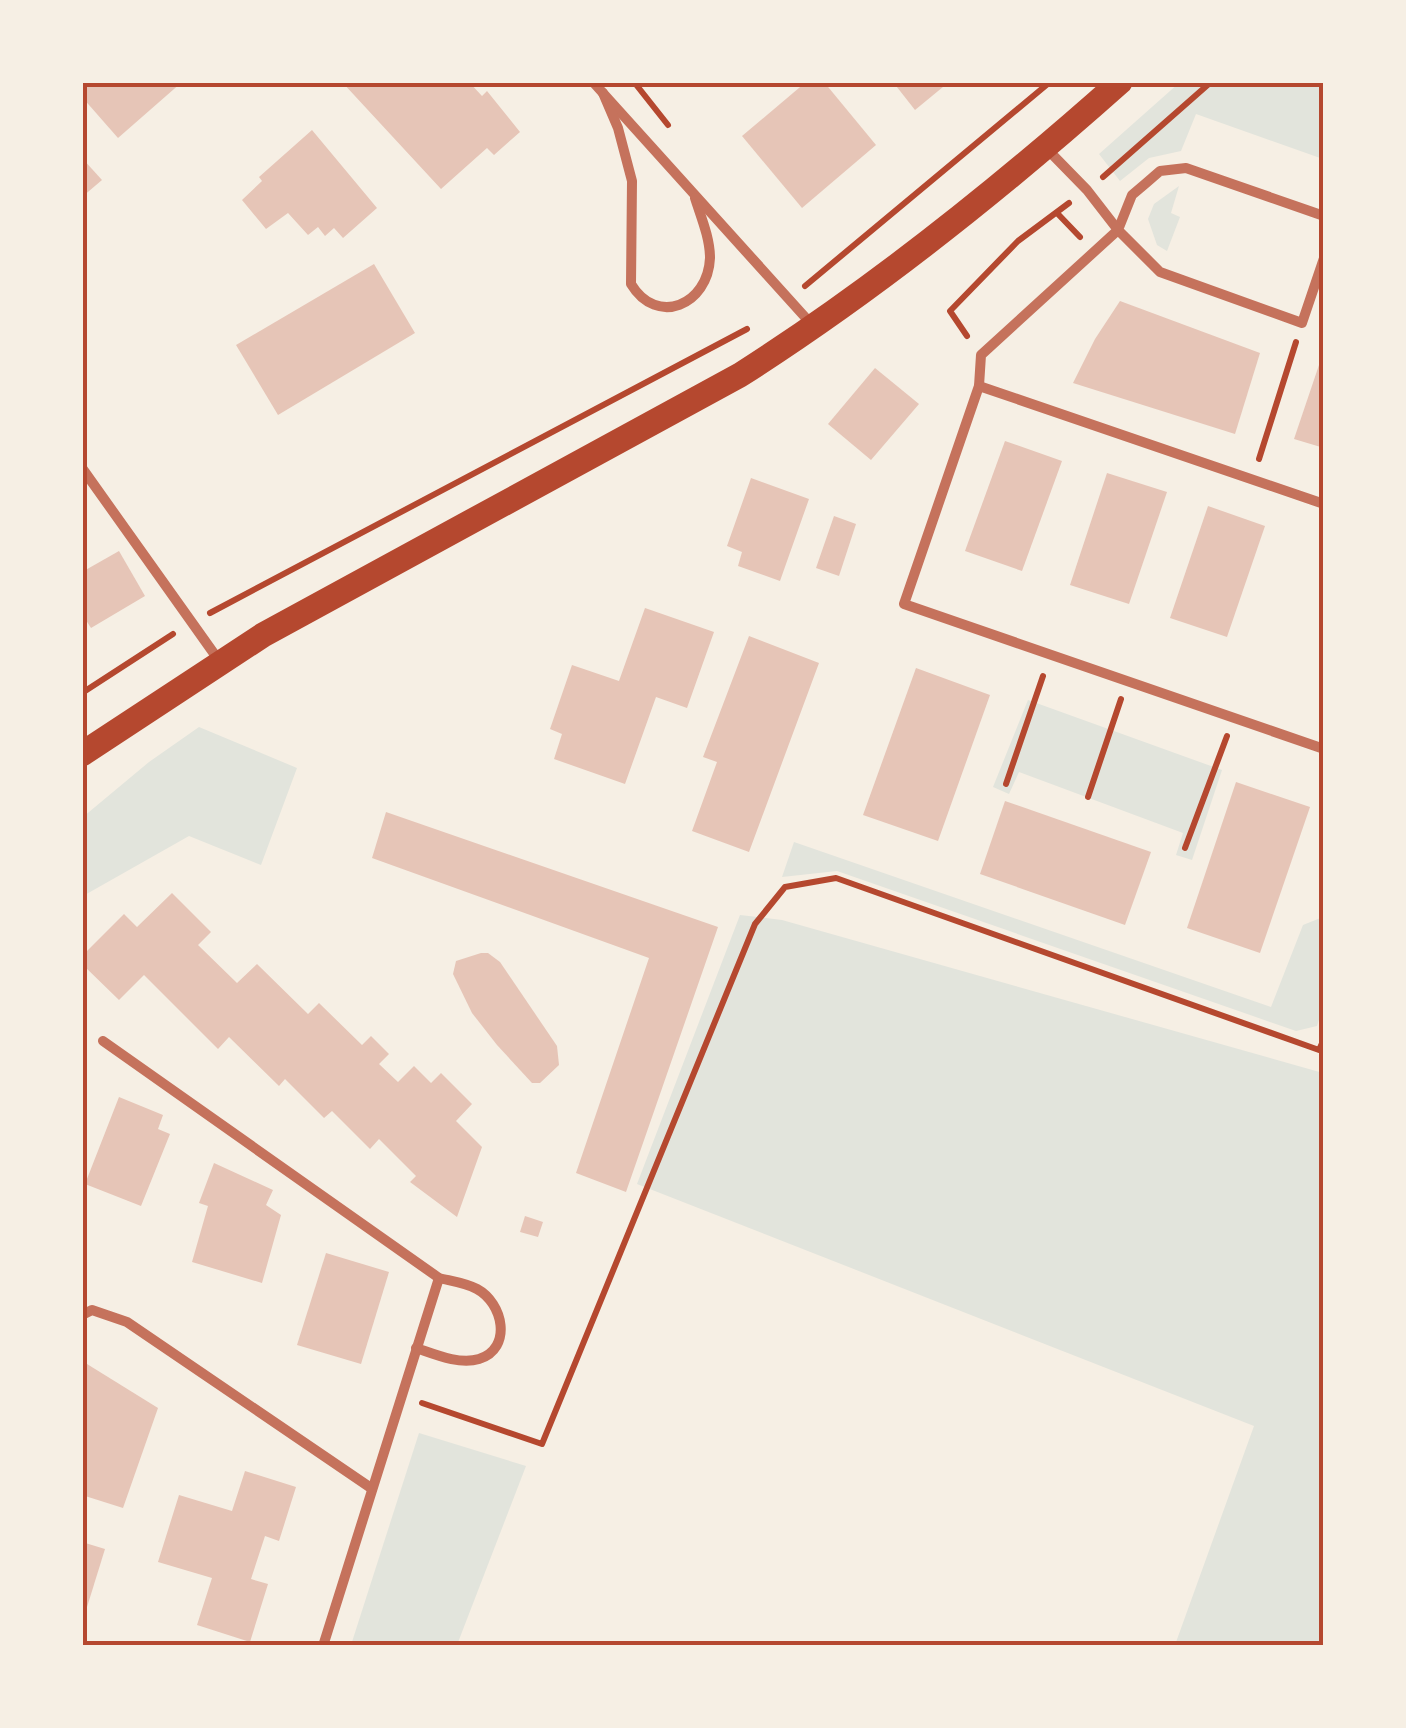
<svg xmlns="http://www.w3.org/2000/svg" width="1406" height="1728" viewBox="0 0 1406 1728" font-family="'Work Sans',sans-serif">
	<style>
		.green { fill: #e2e4dc }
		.building { fill: #e6c5b7 }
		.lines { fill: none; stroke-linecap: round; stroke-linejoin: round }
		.path { stroke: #b5482f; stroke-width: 6 }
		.minor { stroke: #c5725c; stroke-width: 10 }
		.primary { stroke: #b5482f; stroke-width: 25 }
		.neatline { fill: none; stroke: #b5482f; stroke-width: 4 }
	</style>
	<rect width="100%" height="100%" fill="#f6efe4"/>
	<!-- green -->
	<g class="green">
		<path d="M1179 83H1323V159L1196 114 1181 151 1149 158 1120 181 1099 154Z"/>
		<path d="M1179 186 1171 213 1180 217 1167 251 1157 245 1148 219 1154 204Z"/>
		<path d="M1028 700 1222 770 1192 860 1176 855 1183 833 1019 772 1009 794 993 787Z"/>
		<path d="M199 727 297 768 261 865 189 836 83 896V817L149 762Z"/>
		<path d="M794 842 1271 1007 1303 925 1323 917V1007L1317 1026 1296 1031 837 871 782 877Z"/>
		<path d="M740 915 782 920 1323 1073V1645H1175L1254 1426 637 1184Z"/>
		<path d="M419 1433 526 1466 457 1645H351Z"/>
	</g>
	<!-- building -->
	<g class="building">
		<path d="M82 82H182L118 138 82 97Z"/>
		<path d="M342 82H469L482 96 487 91 520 132 494 155 487 148 441 189Z"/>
		<path d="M806 82H824L876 145 802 208 742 136Z"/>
		<path d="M893 82H949L915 110Z"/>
		<path d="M312 130 377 208 343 238 334 228 325 236 318 227 308 235 288 213 266 229 242 200 262 181 259 177Z"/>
		<path d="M82 158 102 180 82 197Z"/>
		<path d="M374 264 415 333 278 415 236 345Z"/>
		<path d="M1120 301 1260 353 1235 434 1073 383 1095 339Z"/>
		<path d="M1320 362 1324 363V448L1294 439Z"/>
		<path d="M875 368 919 404 871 460 828 424Z"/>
		<path d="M1005 441 1062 461 1022 571 965 551Z"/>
		<path d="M1107 473 1167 492 1129 604 1070 585Z"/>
		<path d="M751 478 809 499 780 581 738 566 742 552 727 546Z"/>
		<path d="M1208 506 1265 526 1227 637 1170 618Z"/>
		<path d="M834 516 856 524 839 576 816 568Z"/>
		<path d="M119 551 145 596 91 628 82 614V572Z"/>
		<path d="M645 608 714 632 687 708 656 697 625 784 554 759 562 734 550 729 572 665 619 681Z"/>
		<path d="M749 636 819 663 749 852 692 831 717 762 703 757Z"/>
		<path d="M916 668 990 695 938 841 863 815Z"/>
		<path d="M1236 782 1310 807 1260 953 1187 928Z"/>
		<path d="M1005 801 1151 852 1125 925 980 874Z"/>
		<path d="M386 812 718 927 626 1192 576 1173 649 958 372 858Z"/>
		<path d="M172 893 211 932 198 945 237 983 257 964 308 1014 319 1003 362 1045 371 1036 389 1054 379 1064 398 1082 414 1066 431 1083 441 1073 472 1104 456 1121 482 1147 457 1217 410 1182 416 1176 379 1139 370 1149 332 1111 324 1118 285 1079 279 1086 229 1037 218 1049 144 975 119 1000 82 964V956L124 914 137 927Z"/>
		<path d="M481 953H488L500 962 557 1046 559 1065 540 1083H532L497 1045 472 1013 453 974 456 961Z"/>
		<path d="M119 1097 163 1115 158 1129 170 1134 141 1206 85 1184Z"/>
		<path d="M214 1163 273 1190 266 1205 281 1215 262 1283 192 1262 208 1206 199 1203Z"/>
		<path d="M525 1216 543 1222 538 1237 520 1232Z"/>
		<path d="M326 1253 389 1272 361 1364 297 1345Z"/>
		<path d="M87 1364 158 1408 123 1508 82 1495V1378Z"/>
		<path d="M245 1471 296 1487 279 1541 265 1536 251 1579 268 1584 250 1642 197 1625 212 1578 158 1562 179 1495 232 1511Z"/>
		<path d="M82 1542 105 1549 83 1620H82Z"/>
	</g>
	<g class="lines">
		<!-- path -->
		<g class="path">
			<path d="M634 82 668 125"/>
			<path d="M1103 177 1211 82"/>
			<path d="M1057 213 1080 237"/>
			<path d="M805 286 1050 82"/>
			<path d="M967 336 950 311 1018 241 1069 203"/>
			<path d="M1259 459 1296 342"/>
			<path d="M210 613 747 329"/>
			<path d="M82 693 173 634"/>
			<path d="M1006 784 1043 676"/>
			<path d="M1088 797 1121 699"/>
			<path d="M1185 848 1227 736"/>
			<path d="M422 1403 542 1444 755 924 785 887 836 878 1319 1050 1324 1039"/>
		</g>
		<!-- minor -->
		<g class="minor">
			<path d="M593 82 814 327"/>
			<path d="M603 93 618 128 632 181 631 284C657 327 708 305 710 258 710 238 701 217 695 198"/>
			<path d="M1324 216 1186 168 1160 171 1145 184 1132 195 1118 230 1160 272 1302 323 1324 258"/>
			<path d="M979 386 981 355 1118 230 1087 190 1046 148"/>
			<path d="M82 468 220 662"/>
			<path d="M1324 504 979 386 904 604 1324 749"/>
			<path d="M103 1041 439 1278C451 1281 466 1283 477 1289 503 1303 513 1348 479 1359 459 1365 434 1354 416 1348"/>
			<path d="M82 1315 92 1310 127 1322 371 1488"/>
			<path d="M323 1646 439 1278"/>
		</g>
		<!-- primary -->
		<path class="primary" d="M82 754 263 635 740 375C875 289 1001 188 1120 82"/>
	</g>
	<!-- border -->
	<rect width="1406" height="1728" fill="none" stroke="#f6efe4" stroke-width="170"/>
	<rect x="85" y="85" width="1236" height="1558" class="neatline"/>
</svg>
